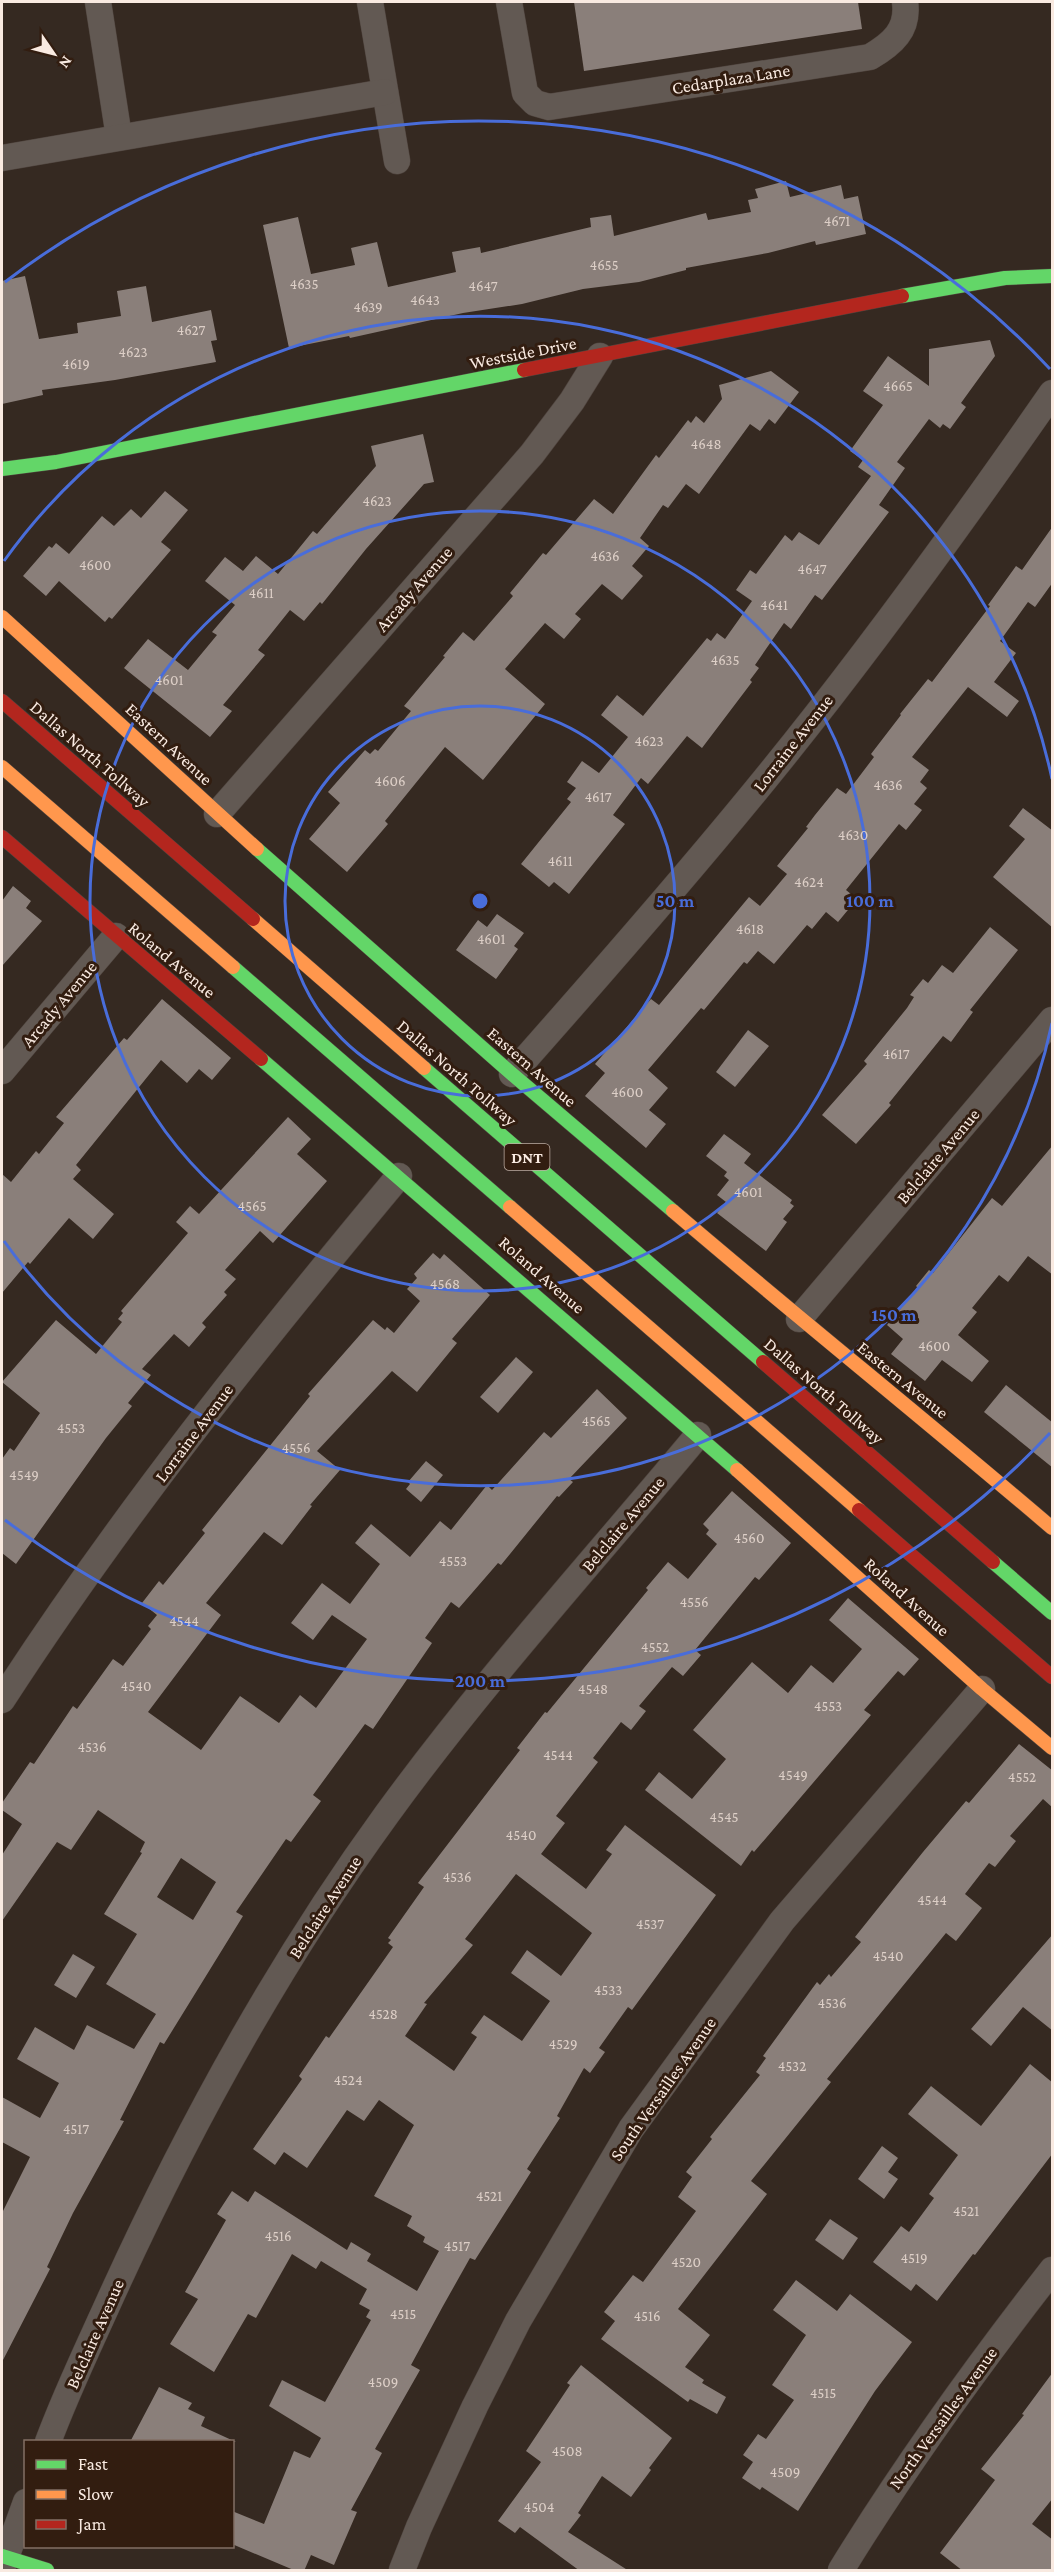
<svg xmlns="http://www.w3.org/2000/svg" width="1054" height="2572" viewBox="0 0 1054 2572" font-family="'Crimson Pro',serif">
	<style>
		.building { fill: #8a7f7a; fill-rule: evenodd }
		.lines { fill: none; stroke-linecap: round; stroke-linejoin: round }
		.street-casing { stroke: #50453f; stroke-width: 27 }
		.fast-casing { stroke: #50453f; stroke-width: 15 }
		.slow-casing { stroke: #50453f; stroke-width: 15 }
		.jam-casing { stroke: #50453f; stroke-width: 15 }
		.street { stroke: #625953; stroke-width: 26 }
		.fast { stroke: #63d668; stroke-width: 14 }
		.slow { stroke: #ff974d; stroke-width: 14 }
		.jam { stroke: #b3261e; stroke-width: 14 }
		.ring { fill: none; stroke: #496dda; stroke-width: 3 }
		.labels { text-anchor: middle; stroke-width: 6; stroke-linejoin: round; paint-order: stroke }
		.number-label { font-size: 15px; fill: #ddcfc7 }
		.shield { fill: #321d10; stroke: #bdaca2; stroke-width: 1.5 }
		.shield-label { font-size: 16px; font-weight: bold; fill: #f9eae1 }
		.street-label { font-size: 18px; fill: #f9eae1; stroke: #321d10 }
		.centre { fill: #496dda; stroke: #321d10; stroke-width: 3 }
		.ring-label { font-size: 18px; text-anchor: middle; font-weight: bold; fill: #496dda; stroke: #321d10; stroke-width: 6; stroke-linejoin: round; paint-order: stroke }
	</style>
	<rect width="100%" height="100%" fill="#352921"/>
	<!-- building -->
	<g class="building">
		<path d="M574 2H858L862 29 584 71Z"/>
		<path d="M786 181 790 197 841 185 844 199 858 196 866 234 816 245 815 241 768 253 686 268V270L639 282 583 289 522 304 463 313 350 338 349 336 289 348 263 225 298 217 311 274 355 265 351 248 377 242 388 287 456 272 452 252 480 247 481 253 591 227 590 218 611 215 614 236 706 213 708 220 751 212 748 200 758 198 755 189Z"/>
		<path d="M25 276 39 339 78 333 77 323 121 316 117 291 146 286 152 322 211 310 217 340 211 341 216 362 115 380 42 390 43 395 2 404V281Z"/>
		<path d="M990 340 995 356 961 403 966 407 950 429 943 424 940 428 929 419 897 462 905 468 879 505 889 512 822 600 815 595 791 629 784 623 755 665 759 668 750 680 752 682 702 748 687 736 648 784 641 778 613 815 625 824 569 894 554 882 549 887 521 864 571 802 567 799 576 788 567 782 582 761 599 773 628 737 601 715 617 695 643 716 707 638 711 641 717 633 725 639 752 601 736 590 750 570 756 574 785 535 792 541 799 532 819 545 871 476 858 467 863 460 850 451 883 405 863 391 888 356 929 386V349Z"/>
		<path d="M771 371 799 392 775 424 769 419 760 431 750 424 699 494 686 484 668 508 663 505 640 538 649 546 632 566 643 576 622 600 602 584 575 614 581 619 564 639 545 623 505 669 545 704 483 780 445 747 385 821 388 824 347 872 309 839 340 803 328 792 365 750 370 754 375 749 378 751 411 711 404 706 445 657 443 656 463 632 474 641 513 596 510 593 543 553 546 555 594 499 613 514 656 455 659 458 688 420 691 423 696 416 704 423 722 399 719 385Z"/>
		<path d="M423 434 434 482 424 484 366 549 322 604 320 602 304 621 290 610 258 650 265 655 223 705 232 711 210 737 124 668 148 639 188 670 217 635 212 632 235 605 205 581 225 557 243 571 256 556 278 574 313 531 317 534 376 466 371 446Z"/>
		<path d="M165 491 188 510 161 542 171 550 112 619 109 617 105 622 59 581 46 596 23 576 49 546 52 548 56 543 69 554 102 516 114 526 131 509 141 518Z"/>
		<path d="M1053 526V582L1035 607 1028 602 1000 641 1016 653 994 682 1019 701 1007 717 968 687 912 757 929 770 920 782 927 788 914 804 922 810 906 830 899 824 846 890 857 899 838 922 826 912 812 929 807 925 774 964 758 951 747 964 744 962 704 1010 701 1008 648 1070 668 1088 649 1110 666 1124 646 1148 585 1096 605 1073 595 1064 651 999 659 1005 749 897 760 906 787 874 777 866 808 828 806 827 815 815 837 788 846 794 874 757 871 754 901 715 900 714 928 679 932 682 990 606 988 605 1016 566 1022 570Z"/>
		<path d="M1023 808 1053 831V928L993 877 1025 839 1009 826Z"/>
		<path d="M13 886 31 901 26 908 42 921 2 966V901Z"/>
		<path d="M497 914 524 933 514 946 518 949 496 979 456 950 478 920 487 927Z"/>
		<path d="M990 927 1018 950 970 1010 973 1012 951 1042 943 1036 889 1103 891 1105 856 1144 822 1115 867 1064 864 1061 907 1008 914 997 910 995 923 979 928 983 942 965 953 973Z"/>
		<path d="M162 999 231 1058 212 1080 199 1069 187 1083 161 1060 76 1165 81 1170 73 1179 114 1214 93 1239 69 1218 30 1264 28 1262 2 1293V1174L11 1182 36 1151 39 1154 64 1123 56 1117 124 1038 127 1040Z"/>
		<path d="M748 1030 769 1046 735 1087 716 1072Z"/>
		<path d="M288 1117 311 1139 297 1154 327 1181 273 1243 260 1231 225 1270 236 1279 224 1292 227 1295 202 1323 206 1327 189 1347 174 1334 142 1369 151 1375 128 1403 132 1406 106 1438 16 1564 2 1553V1459L10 1448 14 1451 40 1413 2 1382 56 1320 96 1354 122 1322 118 1319 123 1313 121 1311 188 1233 176 1222 190 1206 199 1214Z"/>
		<path d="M724 1134 751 1154 744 1163 792 1200 790 1203 794 1206 783 1219 787 1222 766 1251 717 1213 726 1202 717 1195 729 1180 724 1176 727 1172 706 1156Z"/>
		<path d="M1053 1145V1275L1028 1256 1008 1282 999 1275 972 1308 977 1312 958 1335 989 1361 972 1382 942 1360 925 1381 891 1354 903 1339 887 1325 918 1288 916 1286 929 1270 933 1273 992 1198 1002 1206Z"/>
		<path d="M433 1253 440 1259 444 1254 490 1295 452 1339 457 1343 417 1392 392 1371 317 1451 340 1470 310 1505 312 1506 282 1545 264 1532 206 1603 221 1615 148 1712 201 1750 240 1696 279 1723 300 1695 316 1708 367 1639 332 1615 313 1640 291 1623 322 1583 350 1604 380 1564 355 1543 371 1524 410 1557 440 1521 451 1530 487 1485 492 1490 544 1432 551 1438 597 1389 627 1418 569 1479 573 1482 559 1497 557 1496 501 1565 498 1563 459 1608 451 1602 425 1638 432 1643 373 1729 365 1724 313 1795 321 1801 291 1842 286 1839 236 1912 243 1916 164 2044 160 2042 120 2120 124 2121 73 2213 47 2267 50 2269 2 2362V2213L30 2157 2 2142V2097L40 2118 59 2083 17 2059 35 2027 74 2050 87 2025 134 2049 156 2014 106 1984 137 1934 104 1914 142 1853 140 1852 145 1842 98 1810 71 1850 57 1842 2 1921V1855L22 1824 2 1810V1803L30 1762 34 1764 73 1706 77 1709 113 1659 123 1666 151 1629 148 1626 157 1615 142 1603 159 1581 163 1585 205 1533 202 1530 310 1396 308 1394 373 1320 385 1330 387 1327 394 1333 420 1301 407 1289 417 1278 414 1274ZM181 1858 216 1882 193 1920 157 1897Z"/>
		<path d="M516 1357 533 1372 498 1413 480 1397Z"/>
		<path d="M1006 1385 1053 1423V1468L984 1412Z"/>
		<path d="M426 1461 443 1475 421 1502 406 1489 410 1484 408 1482Z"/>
		<path d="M732 1491 791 1543 759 1580 755 1577 695 1650 701 1655 683 1676 672 1667 639 1706 646 1711 631 1730 621 1722 593 1758 598 1762 556 1816 565 1823 541 1854 586 1889 612 1854 606 1850 625 1825 716 1895 632 2010 628 2007 599 2048 605 2052 590 2073 584 2068 557 2116 560 2118 527 2169 531 2172 475 2260 470 2258 443 2306 411 2365 420 2370 375 2449 382 2453 351 2510 357 2512 334 2565 311 2555 304 2571H296L232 2544V2511L264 2524 294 2451 310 2458 321 2438 269 2406 282 2380 325 2402 371 2320 366 2317 370 2310 359 2304 367 2289 321 2261 316 2269 292 2254 256 2318 248 2314 214 2372 170 2344 198 2299 185 2292 226 2220 217 2214 232 2191 248 2202 255 2191 347 2250 351 2242 371 2254 367 2261 417 2291 439 2251 423 2242 425 2237 407 2226 412 2216 374 2196 414 2125 379 2100 364 2121 347 2110 307 2168 284 2152 275 2165 253 2149 302 2079 299 2076 326 2036 329 2038 393 1947 388 1943 391 1940 388 1938 424 1887 418 1883 520 1750 517 1748 545 1712 547 1713 648 1590 646 1588 668 1562 688 1579 717 1544 706 1534 709 1530 703 1524ZM516 1874 592 1933 561 1976 527 1950 511 1973 550 2001 522 2041 484 2015 471 2033 477 2037 454 2071 405 2036 427 2004 424 2003 473 1945 465 1939Z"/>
		<path d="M848 1598 919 1659 904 1676 898 1671 864 1710 871 1715 754 1852 752 1850 741 1866 645 1790 659 1772 692 1799 726 1759 693 1730 752 1662 788 1693 811 1665 833 1683 862 1649 829 1620Z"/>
		<path d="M1019 1744 1053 1771V1808L1043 1799 1010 1836 1016 1841 995 1867 989 1863 965 1894 982 1908 956 1941 946 1933 827 2079 831 2082 751 2181 767 2194 678 2309 710 2335 685 2367 704 2380 702 2383 726 2397 717 2414 690 2399 688 2402 601 2339 615 2321 604 2312 633 2275 643 2282 696 2211 678 2197 692 2177 686 2172 712 2139 710 2137 760 2075 756 2072 766 2058 763 2056 817 1982 820 1985 829 1974 831 1977 861 1942 855 1937 923 1852 966 1801 969 1803Z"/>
		<path d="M1053 1934V2031L1023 2007 991 2046 971 2029Z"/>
		<path d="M73 1954 95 1967 76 1998 54 1985Z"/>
		<path d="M1030 2064 1053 2083V2153L975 2255 973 2254 937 2301 916 2284 911 2291 873 2262 901 2226 909 2232 934 2198 929 2194 958 2155 908 2114 931 2086 981 2126Z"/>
		<path d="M882 2146 898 2158 888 2172 898 2179 884 2199 858 2179Z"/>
		<path d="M830 2219 858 2238 843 2260 815 2240Z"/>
		<path d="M796 2280 837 2311 850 2294 912 2342 875 2391 798 2511 762 2487 760 2490 742 2478 753 2462 743 2455 758 2434 766 2439 794 2400 772 2385 806 2335 773 2310Z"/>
		<path d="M581 2365 672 2438 649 2468 651 2470 631 2497 602 2476 578 2513 581 2515 568 2532 629 2571H580L520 2527 515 2533 498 2521 541 2462 526 2451 570 2385 567 2383Z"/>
		<path d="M1053 2372V2498L1032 2524 1053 2540V2571H963L940 2553 995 2480 981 2469 1024 2415 1022 2414Z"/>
		<path d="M159 2387 192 2403 188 2409 205 2417 201 2426 236 2442H130Z"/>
	</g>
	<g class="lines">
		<!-- street casing -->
		<g class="street-casing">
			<g id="street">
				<path d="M98 2 119 137"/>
				<path d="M370 2 397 161"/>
				<path d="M509 2 525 93 535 103 549 107 870 57C892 44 909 30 905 2"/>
				<path d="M2 158 385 92"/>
				<path d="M217 814 532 454 572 401 600 356"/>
				<path d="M2 1071 116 936"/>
				<path d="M512 1074C598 977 684 879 766 778 867 654 961 524 1052 393"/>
				<path d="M799 1319 1052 1020"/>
				<path d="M2 1700C121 1516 259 1344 399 1176"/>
				<path d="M48 2442C65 2396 86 2352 106 2308 184 2135 275 1968 387 1814 483 1682 594 1560 698 1435"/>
				<path d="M2 2568 26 2502"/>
				<path d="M402 2570 419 2527 475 2406 518 2321 631 2129 782 1921 982 1689"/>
				<path d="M841 2570C905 2466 977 2366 1052 2270"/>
			</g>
		</g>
		<!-- fast casing -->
		<g class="fast-casing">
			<g id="fast">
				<path d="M902 296 1005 278 1052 276"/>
				<path d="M2 469 56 462 524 370"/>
				<path d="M257 849 512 1074 673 1211"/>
				<path d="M233 967 510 1207"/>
				<path d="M261 1059 737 1470"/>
				<path d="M424 1068 763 1362"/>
				<path d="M993 1562 1052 1613"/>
				<path d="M2 2556 47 2570"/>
			</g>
		</g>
		<!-- slow casing -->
		<g class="slow-casing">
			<g id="slow">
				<path d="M2 617 257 849"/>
				<path d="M2 767 233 967"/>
				<path d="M253 919 424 1068"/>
				<path d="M510 1207 859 1510"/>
				<path d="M673 1211C798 1318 927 1421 1052 1528"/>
				<path d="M737 1470 982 1689 1052 1748"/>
			</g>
		</g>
		<!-- jam casing -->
		<g class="jam-casing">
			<g id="jam">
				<path d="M524 370 902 296"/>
				<path d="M2 701 253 919"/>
				<path d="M2 837 261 1059"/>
				<path d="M763 1362 993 1562"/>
				<path d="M859 1510 1052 1677"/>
			</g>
		</g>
		<!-- street -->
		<use href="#street" class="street"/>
		<!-- fast -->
		<use href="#fast" class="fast"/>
		<!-- slow -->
		<use href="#slow" class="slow"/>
		<!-- jam -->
		<use href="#jam" class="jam"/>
	</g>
	<!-- distance rings -->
	<g class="ring">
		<circle cx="480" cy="901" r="195"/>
		<circle cx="480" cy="901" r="390"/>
		<path d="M1052 1023A585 585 0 0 1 4 1241M4 561A585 585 0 0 1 1052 779"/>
		<path d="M1050 1433A780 780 0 0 1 5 1520M5 282A780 780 0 0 1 1050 369"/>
	</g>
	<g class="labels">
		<!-- number labels -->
		<g class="number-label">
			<text x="837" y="226">4671</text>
			<text x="604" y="270">4655</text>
			<text x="304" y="289">4635</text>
			<text x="483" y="291">4647</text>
			<text x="425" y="305">4643</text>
			<text x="368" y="312">4639</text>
			<text x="191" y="335">4627</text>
			<text x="133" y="357">4623</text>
			<text x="76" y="369">4619</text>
			<text x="898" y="391">4665</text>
			<text x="706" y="449">4648</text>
			<text x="377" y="506">4623</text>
			<text x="605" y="561">4636</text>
			<text x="95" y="570">4600</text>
			<text x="812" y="574">4647</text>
			<text x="261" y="598">4611</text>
			<text x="774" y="610">4641</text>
			<text x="725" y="665">4635</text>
			<text x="169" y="685">4601</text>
			<text x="649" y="746">4623</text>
			<text x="390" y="786">4606</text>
			<text x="888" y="790">4636</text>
			<text x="598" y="802">4617</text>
			<text x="853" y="840">4630</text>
			<text x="560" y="866">4611</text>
			<text x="809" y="887">4624</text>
			<text x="750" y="934">4618</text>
			<text x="491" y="944">4601</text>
			<text x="896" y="1059">4617</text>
			<text x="627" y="1097">4600</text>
			<text x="748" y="1197">4601</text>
			<text x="252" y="1211">4565</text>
			<text x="445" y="1289">4568</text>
			<text x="934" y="1351">4600</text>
			<text x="596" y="1426">4565</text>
			<text x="71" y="1433">4553</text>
			<text x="296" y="1453">4556</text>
			<text x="24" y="1480">4549</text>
			<text x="749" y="1543">4560</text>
			<text x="453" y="1566">4553</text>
			<text x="694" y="1607">4556</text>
			<text x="184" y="1626">4544</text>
			<text x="655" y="1652">4552</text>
			<text x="136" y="1691">4540</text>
			<text x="593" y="1694">4548</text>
			<text x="828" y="1711">4553</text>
			<text x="92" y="1752">4536</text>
			<text x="558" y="1760">4544</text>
			<text x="793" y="1780">4549</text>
			<text x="1022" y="1782">4552</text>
			<text x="724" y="1822">4545</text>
			<text x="521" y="1840">4540</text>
			<text x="457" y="1882">4536</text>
			<text x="932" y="1905">4544</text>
			<text x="650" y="1929">4537</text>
			<text x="888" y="1961">4540</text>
			<text x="608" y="1995">4533</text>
			<text x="832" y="2008">4536</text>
			<text x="383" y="2019">4528</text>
			<text x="563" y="2049">4529</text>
			<text x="792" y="2071">4532</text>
			<text x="348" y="2085">4524</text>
			<text x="76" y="2134">4517</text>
			<text x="489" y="2201">4521</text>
			<text x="966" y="2216">4521</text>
			<text x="278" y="2241">4516</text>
			<text x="457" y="2251">4517</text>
			<text x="914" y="2263">4519</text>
			<text x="686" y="2267">4520</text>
			<text x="403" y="2319">4515</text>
			<text x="647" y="2321">4516</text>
			<text x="383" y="2387">4509</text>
			<text x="823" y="2398">4515</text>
			<text x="567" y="2456">4508</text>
			<text x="785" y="2477">4509</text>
			<text x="539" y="2512">4504</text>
		</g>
		<!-- shield labels -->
		<rect class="shield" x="504.5" y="1144" width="45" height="26" rx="4.5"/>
		<g class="shield-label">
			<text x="527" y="1163">DNT</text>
		</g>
		<!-- street labels -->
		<g class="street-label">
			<text transform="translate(731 79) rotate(-9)" y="6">Cedarplaza Lane</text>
			<text transform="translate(523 353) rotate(-11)" y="6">Westside Drive</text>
			<text transform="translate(414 589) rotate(-49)" y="6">Arcady Avenue</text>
			<text transform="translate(793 743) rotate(-52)" y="6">Lorraine Avenue</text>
			<text transform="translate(169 744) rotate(43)" y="6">Eastern Avenue</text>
			<text transform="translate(90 754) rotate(41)" y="6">Dallas North Tollway</text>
			<text transform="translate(172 960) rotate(40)" y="6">Roland Avenue</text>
			<text transform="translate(59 1004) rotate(-50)" y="6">Arcady Avenue</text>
			<text transform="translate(532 1067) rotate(41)" y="6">Eastern Avenue</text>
			<text transform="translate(457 1073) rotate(41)" y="6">Dallas North Tollway</text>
			<text transform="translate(938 1156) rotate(-50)" y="6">Belclaire Avenue</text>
			<text transform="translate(542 1275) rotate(41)" y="6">Roland Avenue</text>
			<text transform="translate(903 1380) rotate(39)" y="6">Eastern Avenue</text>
			<text transform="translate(824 1391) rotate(41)" y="6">Dallas North Tollway</text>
			<text transform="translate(194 1433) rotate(-53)" y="6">Lorraine Avenue</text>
			<text transform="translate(623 1524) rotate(-50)" y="6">Belclaire Avenue</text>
			<text transform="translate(907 1597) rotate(42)" y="6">Roland Avenue</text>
			<text transform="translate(325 1907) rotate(-57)" y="6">Belclaire Avenue</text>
			<text transform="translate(663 2089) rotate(-55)" y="6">South Versailles Avenue</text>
			<text transform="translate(95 2334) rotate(-66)" y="6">Belclaire Avenue</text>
			<text transform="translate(943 2418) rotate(-54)" y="6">North Versailles Avenue</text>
		</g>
	</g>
	<circle cx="480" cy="901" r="9" class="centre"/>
	<g class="ring-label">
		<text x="675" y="907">50 m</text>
		<text x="870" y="907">100 m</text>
		<text x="894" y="1321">150 m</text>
		<text x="480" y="1687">200 m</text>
	</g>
	<!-- border -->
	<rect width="1054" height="2572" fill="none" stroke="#f9eae1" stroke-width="6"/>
	<!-- legend -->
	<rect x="24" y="2440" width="210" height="108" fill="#321d10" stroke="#826f64" stroke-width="1.5"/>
	<rect x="36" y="2460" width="30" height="9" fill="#63d668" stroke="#826f64" stroke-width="1.5"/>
	<text x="78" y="2470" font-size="18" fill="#f9eae1">Fast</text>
	<rect x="36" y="2490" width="30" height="9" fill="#ff974d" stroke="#826f64" stroke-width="1.5"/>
	<text x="78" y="2500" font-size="18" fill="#f9eae1">Slow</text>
	<rect x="36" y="2520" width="30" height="9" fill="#b3261e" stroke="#826f64" stroke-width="1.5"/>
	<text x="78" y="2530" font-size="18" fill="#f9eae1">Jam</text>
	<!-- north arrow -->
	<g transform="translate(54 54) rotate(125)" stroke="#321d10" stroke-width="4.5" paint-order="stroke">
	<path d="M0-4.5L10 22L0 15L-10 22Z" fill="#f9eae1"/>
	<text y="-9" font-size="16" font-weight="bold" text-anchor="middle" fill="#f9eae1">N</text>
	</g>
</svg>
